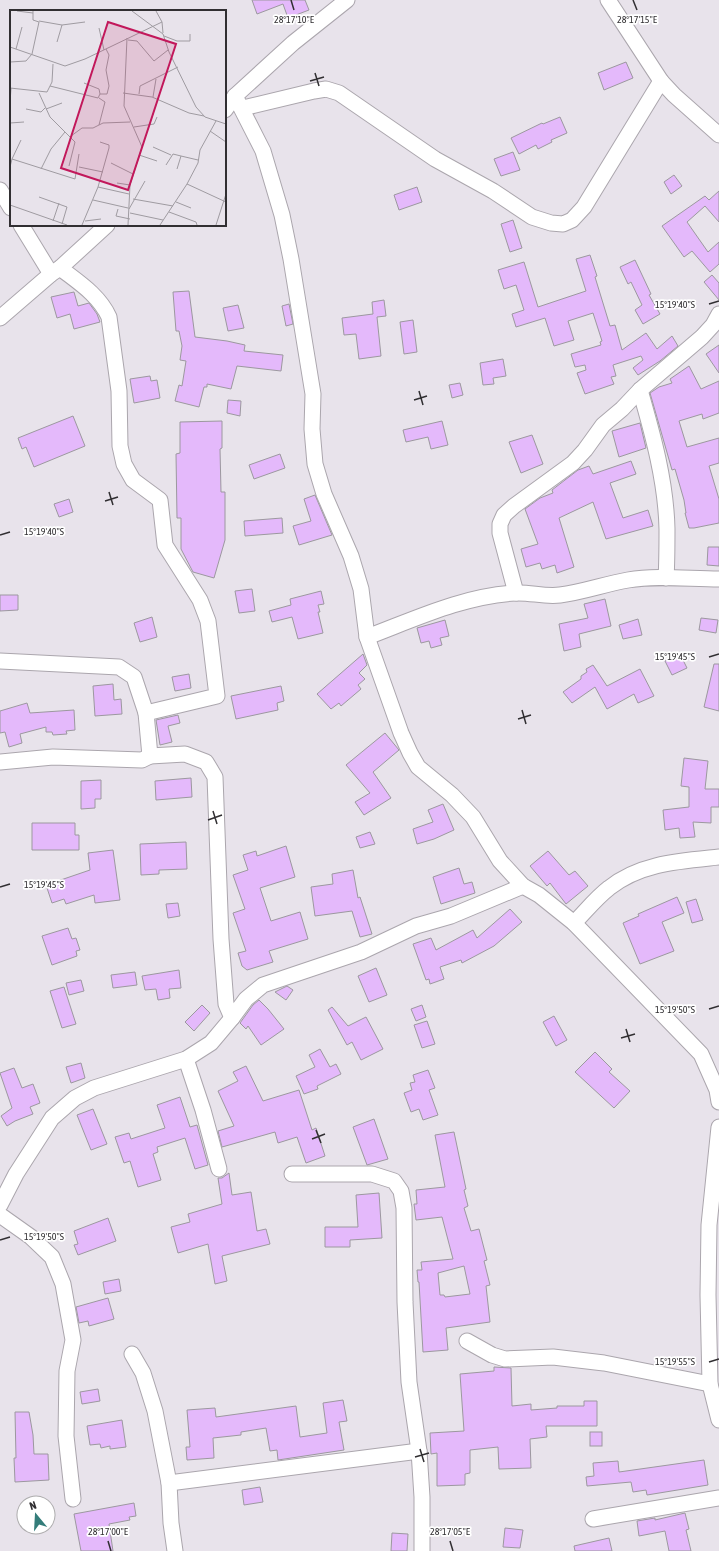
<svg xmlns="http://www.w3.org/2000/svg" width="719" height="1551" viewBox="0 0 719 1551" font-family="'Asap Condensed',sans-serif">
	<style>
		.building { fill: #e4b9fb; stroke: #9c989f; fill-rule: evenodd }
		.lines { fill: none; stroke-linecap: round; stroke-linejoin: round }
		.minor-casing { stroke: #aba6ad; stroke-width: 17 }
		.minor { stroke: #fff; stroke-width: 15 }
		.ticks { fill: none; stroke: #312f32; stroke-width: 1.5 }
		.inset-road { fill: none; stroke: #9f9ba1; stroke-width: 1 }
		.view { fill: #c2185b; fill-opacity: 0.15; stroke: #c2185b; stroke-width: 2 }
		.inset-edge { fill: none; stroke: #312f32; stroke-width: 2 }
		.ticks-label { font-size: 10px; text-anchor: middle; fill: #312f32; stroke: #fff; stroke-width: 3.5; stroke-linejoin: round; paint-order: stroke }
	</style>
	<rect width="100%" height="100%" fill="#e8e3eb"/>
	<!-- building -->
	<g class="building">
		<path d="M252 0H305L309 10 288 18 283 4 257 14Z"/>
		<path d="M626 62 633 78 604 90 598 73Z"/>
		<path d="M560 117 567 133 551 140 552 142 538 149 536 145 519 154 511 138 542 123 543 124Z"/>
		<path d="M513 152 520 170 501 176 494 159Z"/>
		<path d="M674 175 682 186 671 194 664 182Z"/>
		<path d="M417 187 422 202 399 210 394 195Z"/>
		<path d="M719 191V222L705 206 687 222 708 252 719 242V264L710 272 692 251 684 257 662 226 705 196 709 200Z"/>
		<path d="M513 220 522 248 510 252 501 224Z"/>
		<path d="M590 255 597 276 595 277 610 326 615 325 622 350 646 333 657 349 672 336 678 346 660 361 638 375 633 368 643 360 641 356 613 365 616 376 611 377 614 384 585 394 577 373 586 370 585 365 575 367 571 354 601 345 600 342 602 341 593 313 568 321 574 340 554 346 545 318 516 327 512 314 524 310 516 285 504 289 498 270 524 262 538 307 586 291 576 259Z"/>
		<path d="M635 260 651 294 649 295 660 314 643 324 635 310 642 305 631 282 628 284 620 267Z"/>
		<path d="M712 275 719 283V300L704 282Z"/>
		<path d="M189 291 195 337 227 341 245 345 244 351 283 355 281 371 237 366 231 389 207 384V387H204L199 407 175 401 179 385 182 386 186 361 180 360 182 346 179 331H176L173 292Z"/>
		<path d="M74 292 78 306 89 303 97 314 100 322 74 329 70 314 57 318 51 297Z"/>
		<path d="M384 300 386 316 377 317 381 356 359 359 356 334 344 335 342 318 373 314 372 302Z"/>
		<path d="M289 304 293 324 286 326 282 306Z"/>
		<path d="M238 305 244 328 228 331 223 308Z"/>
		<path d="M413 320 417 352 404 354 400 322Z"/>
		<path d="M719 345V373L706 354Z"/>
		<path d="M503 359 506 376 493 378 494 384 483 385 480 363Z"/>
		<path d="M689 366 701 389 719 381V413L703 419 702 414 679 421 687 447 719 438V463L709 466 719 499V523L694 528H689L685 513H686L684 500 675 469 672 470 650 393 659 387 672 383 670 379Z"/>
		<path d="M150 376 151 381 157 380 160 398 134 403 130 379Z"/>
		<path d="M460 383 463 395 452 398 449 385Z"/>
		<path d="M228 400 241 401 240 416 227 413Z"/>
		<path d="M73 416 85 446 34 467 26 447 22 449 18 438Z"/>
		<path d="M222 421V448L220 449 221 492H225V540L214 578 193 572 181 549V518H177L176 454 180 453V422Z"/>
		<path d="M442 421 448 445 431 449 428 437 406 442 403 430Z"/>
		<path d="M640 423 646 448 619 457 612 431Z"/>
		<path d="M532 435 543 464 521 473 509 442Z"/>
		<path d="M280 454 285 468 254 479 249 465Z"/>
		<path d="M631 461 636 474 610 483 623 518 648 510 653 526 606 539 593 502 559 518 574 567 557 573 555 565 542 569 540 563 526 567 521 549 538 544 525 509 540 498 553 493 552 490 578 470 589 466 593 474Z"/>
		<path d="M315 495 332 535 299 545 293 526 311 521 304 499Z"/>
		<path d="M69 499 73 512 59 517 54 504Z"/>
		<path d="M282 518 283 533 245 536 244 521Z"/>
		<path d="M708 547H719V566L707 565Z"/>
		<path d="M252 589 255 611 239 613 235 591Z"/>
		<path d="M321 591 324 604 318 605 320 612H318L323 633 298 639 292 617 272 622 269 611 291 605 290 599Z"/>
		<path d="M0 595H18V610L0 611Z"/>
		<path d="M605 599 611 626 579 634 581 647 564 651 559 624 588 618 584 604Z"/>
		<path d="M152 617 157 637 140 642 134 623Z"/>
		<path d="M701 618 718 620 716 633 699 630Z"/>
		<path d="M638 619 642 635 623 639 619 625Z"/>
		<path d="M445 620 449 636 440 638 442 645 431 648 429 641 421 643 417 628Z"/>
		<path d="M363 654 367 665 359 673 365 679 358 685 361 689 341 706 339 703 331 709 317 694Z"/>
		<path d="M680 654 687 668 672 675 665 661Z"/>
		<path d="M714 664H719V711L704 707Z"/>
		<path d="M593 665 607 686 640 669 654 696 638 703 634 694 607 709 595 687 572 703 563 692 581 679V676L587 672 586 669Z"/>
		<path d="M189 674 191 688 175 691 172 677Z"/>
		<path d="M113 684 114 700 121 699 122 714 95 716 93 686Z"/>
		<path d="M281 686 284 701 277 703 278 710 236 719 231 696Z"/>
		<path d="M27 703 30 713 74 710 75 730 66 731 67 734 53 735 52 732H46V727L20 734 22 743 9 747 5 732 0 733V711Z"/>
		<path d="M178 715 180 723 168 726 172 742 160 745 156 720Z"/>
		<path d="M385 733 399 750 373 772 391 798 364 815 355 802 370 793 346 765Z"/>
		<path d="M684 758 708 761 705 789H719V807H711V823L693 822 695 837 680 838 679 828 665 830 663 810 689 807V787L681 786Z"/>
		<path d="M191 778 192 797 156 800 155 781Z"/>
		<path d="M101 780V799H95V808L81 809V781Z"/>
		<path d="M443 804 454 830 434 839 417 844 413 829 433 822 428 810Z"/>
		<path d="M32 823H75V835H79V850H32Z"/>
		<path d="M370 832 375 844 360 848 356 837Z"/>
		<path d="M186 842 187 869 159 870V874L141 875 140 844Z"/>
		<path d="M286 846 295 877 260 888 271 921 300 912 308 939 269 951 273 962 247 970 242 966 238 953 246 951 233 913 245 909 233 875 248 870 243 855 256 851 257 856Z"/>
		<path d="M113 850 120 900 95 903 94 895 66 904 64 899 52 903 46 885 90 870 88 853Z"/>
		<path d="M548 851 569 875 575 871 588 886 566 904 550 883 547 886 530 866Z"/>
		<path d="M459 868 464 884 472 882 475 893 441 904 433 877Z"/>
		<path d="M353 870 358 898 360 897 372 934 360 937 352 911 315 916 311 887 333 884 332 874Z"/>
		<path d="M677 897 684 913 662 922 674 951 640 964 623 923 639 916 638 914Z"/>
		<path d="M696 899 703 920 692 923 686 902Z"/>
		<path d="M178 903 180 916 168 918 166 904Z"/>
		<path d="M510 909 522 922 494 946 462 963 461 960 440 967 444 979 430 984 429 979 426 980 413 944 431 938 436 950 473 930 477 938Z"/>
		<path d="M68 928 72 939 76 938 80 950 76 951 77 956 52 965 42 936Z"/>
		<path d="M376 968 387 995 369 1002 358 976Z"/>
		<path d="M179 970 181 988 169 989 170 998 158 1000 156 989 145 990 142 976Z"/>
		<path d="M135 972 137 985 113 988 111 975Z"/>
		<path d="M81 980 84 991 69 995 66 983Z"/>
		<path d="M287 986 293 990 286 1000 275 992Z"/>
		<path d="M64 987 76 1024 62 1028 50 991Z"/>
		<path d="M259 1000 268 1009 284 1029 261 1045 248 1026 246 1029 240 1023 253 1005Z"/>
		<path d="M202 1005 210 1013 194 1031 185 1022Z"/>
		<path d="M422 1005 426 1017 416 1021 411 1009Z"/>
		<path d="M332 1007 348 1026 366 1017 383 1049 361 1060 352 1042 347 1045 328 1010Z"/>
		<path d="M554 1016 567 1040 556 1046 543 1022Z"/>
		<path d="M427 1021 435 1044 422 1048 414 1025Z"/>
		<path d="M320 1049 330 1067 336 1064 341 1074 317 1086 318 1089 304 1094 296 1076 315 1067 309 1055Z"/>
		<path d="M595 1052 612 1069 609 1072 630 1091 614 1108 575 1072Z"/>
		<path d="M81 1063 85 1078 71 1083 66 1067Z"/>
		<path d="M246 1066 263 1101 299 1090 312 1130 316 1128 325 1156 306 1163 297 1137 278 1143 275 1132 222 1147 218 1131 234 1126 218 1091 238 1081 233 1072Z"/>
		<path d="M14 1068 22 1088 33 1084 40 1103 30 1107 33 1114 15 1121 7 1126 1 1116 12 1108 0 1073Z"/>
		<path d="M428 1070 435 1088 429 1090 438 1115 423 1120 419 1109 411 1112 404 1093 412 1090 410 1083 415 1082 413 1075Z"/>
		<path d="M180 1097 190 1127 197 1125 208 1165 195 1169 185 1138 157 1147 158 1152 153 1154 161 1180 138 1187 130 1161 124 1163 115 1137 129 1133 131 1139 165 1128 157 1105Z"/>
		<path d="M93 1109 107 1144 91 1150 77 1115Z"/>
		<path d="M374 1119 388 1159 367 1165 353 1127Z"/>
		<path d="M454 1132 466 1189 464 1190 468 1206 464 1208 471 1231 479 1229 487 1260 484 1261 490 1285 486 1286 490 1322 446 1328 448 1350 423 1352 419 1282H418L417 1270H422L421 1262 453 1259 442 1217 416 1220 414 1204H417L416 1190 445 1187 435 1135ZM464 1266 470 1294 445 1297 444 1295H440L438 1273Z"/>
		<path d="M229 1173 232 1195 251 1192 257 1231 266 1229 270 1244 222 1256 227 1281 215 1284 208 1244 178 1253 171 1227 190 1222 188 1214 222 1204 218 1178H222Z"/>
		<path d="M379 1193 382 1238 350 1240V1247H325V1227H358L356 1195Z"/>
		<path d="M108 1218 116 1241 78 1255 74 1245 78 1244 74 1231Z"/>
		<path d="M119 1279 121 1291 105 1294 103 1282Z"/>
		<path d="M108 1298 114 1319 89 1326 88 1321 79 1323 76 1307Z"/>
		<path d="M494 1367 511 1368 512 1406 531 1404V1410L557 1408V1406H584V1401H597V1426H546L547 1437 530 1439 531 1468 499 1469 498 1447 470 1450V1473L465 1474V1485L437 1486V1453L431 1454 430 1433 464 1431 460 1374 494 1371Z"/>
		<path d="M98 1389 100 1401 82 1404 80 1392Z"/>
		<path d="M343 1400 347 1421 339 1422 344 1450 278 1460 277 1450 270 1451 266 1428 241 1432V1435L213 1438 214 1458 187 1460 186 1447H190L187 1410 215 1408 216 1417 296 1406 300 1437 327 1433 323 1403Z"/>
		<path d="M15 1412H29L33 1435 34 1454H48L49 1480 15 1482 14 1458H16Z"/>
		<path d="M122 1420 126 1447 110 1449V1446L101 1448 100 1444 90 1445 87 1426Z"/>
		<rect x="590" y="1432" width="12" height="14"/>
		<path d="M704 1460 708 1485 647 1495 646 1490 633 1492 631 1482 587 1486 586 1477 594 1476 593 1463 618 1461 619 1472Z"/>
		<path d="M260 1487 263 1502 244 1505 242 1490Z"/>
		<path d="M134 1503 136 1516 129 1517 130 1520 109 1524 113 1551H81L74 1514Z"/>
		<path d="M685 1513 689 1529 686 1530 691 1551H669L665 1531 639 1536 637 1521 655 1518V1520Z"/>
		<path d="M505 1528 523 1530 520 1548 503 1547Z"/>
		<path d="M392 1533 408 1534 407 1551H391Z"/>
		<path d="M609 1538 612 1551H575L574 1546Z"/>
	</g>
	<g class="lines">
		<!-- minor casing -->
		<g class="minor-casing">
			<g id="minor">
				<path d="M608 0 661 81 674 95 719 135"/>
				<path d="M235 96 263 151 282 215 291 259 313 394 312 429 315 464 324 494 351 556 361 589 367 637 401 733 410 753 418 767 452 795 473 817 500 861 523 886 539 895 574 923 701 1054 717 1090 719 1102"/>
				<path d="M243 108 314 91 326 89 339 93 435 159 493 191 532 217 551 223 563 224 572 220 584 207 661 81"/>
				<path d="M225 110 235 96 293 43 347 0"/>
				<path d="M0 190 11 208"/>
				<path d="M21 225 51 274"/>
				<path d="M0 318 51 274 60 268 107 225"/>
				<path d="M640 390C653 435 666 482 667 529 667 545 667 562 666 578"/>
				<path d="M516 593 500 533V524L504 515 514 506 573 463 585 450 603 425 622 409 640 390 702 337 713 325 719 314"/>
				<path d="M367 637C415 619 463 596 515 593 530 592 544 597 560 595 583 592 605 584 628 580 657 575 689 579 719 579"/>
				<path d="M0 661 119 667 134 677 146 713"/>
				<path d="M150 756 185 754 206 762 215 777 221 939 226 1004 232 1018"/>
				<path d="M0 762 53 757 142 760 150 756 146 713 217 696 208 621 200 600 165 545 160 500 133 480 124 464 120 446 119 391 109 317C99 295 78 282 60 268"/>
				<path d="M574 923C585 912 596 898 609 888 640 863 680 861 719 857"/>
				<path d="M186 1059 203 1110 219 1169"/>
				<path d="M719 1127 709 1225 708 1295 710 1384 719 1420"/>
				<path d="M292 1174H372L394 1181 401 1191 404 1208 405 1302 409 1382 419 1451 422 1497V1551"/>
				<path d="M0 1205 16 1174 52 1118 75 1098 94 1088 186 1059 211 1043 232 1018 246 999 263 985 361 952 416 926 451 916 523 886"/>
				<path d="M0 1215 31 1237 52 1257 63 1284 73 1340 67 1371 66 1436 73 1499"/>
				<path d="M467 1341 492 1355 505 1359 553 1357 604 1363 710 1384"/>
				<path d="M132 1354 143 1373 155 1411 169 1483 171 1523 175 1551"/>
				<path d="M169 1483 419 1451"/>
				<path d="M593 1519 719 1498"/>
			</g>
		</g>
		<!-- minor -->
		<use href="#minor" class="minor"/>
	</g>
	<!-- ticks -->
	<path class="ticks" d="M291 0 294 10M633 0 637 10M315 73 319 86M310 81 324 77M709 304 719 301M419 391 423 405M414 400 427 396M109 492 113 505M105 501 118 497M0 535 10 532M709 657 719 654M522 710 526 724M518 719 531 715M213 811 217 824M208 820 222 815M0 887 10 884M709 1009 719 1006M626 1029 630 1042M621 1038 635 1034M316 1130 321 1143M312 1139 325 1134M0 1240 10 1237M709 1362 719 1359M420 1449 424 1462M415 1457 429 1453M108 1541 111 1551M450 1541 453 1551"/>
	<!-- overview -->
	<g transform="translate(10 10)">
		<rect width="216" height="216" fill="#e8e3eb"/>
		<path class="inset-road" d="M7 1 23 3M122 1 153 24 159 42 186 97 195 107 216 114M146 1 152 12 153 23M29 11 52 15 75 12M89 18 94 40M154 26 167 31H180V24M117 28 114 96 132 137 120 175 118 215M118 30 127 31 144 51 158 40M47 32 52 15M0 37 55 56 75 49 152 12M6 39 12 17M0 52 16 51 22 44 29 12 23 10V1M74 73 89 79 90 84M40 76 88 88 90 84H97L99 76 96 60 99 45 96 39M0 78 37 82 42 72 43 54M29 83 40 107 65 132 59 156M113 83 142 87 179 103 194 106M129 84 130 76 168 57M143 87 146 69M0 93 1 78M16 99 31 102 35 98M36 99 52 93M0 113 14 112M89 115 95 92 89 88M124 117 144 114 147 107M200 121 216 132M61 126 72 118H83L93 113 120 112M143 137 161 145M129 145 147 151M2 149 11 130M101 153 123 164M156 155 163 144 171 146M0 157 2 149 65 169 69 144M69 157 93 162M31 159 41 139 55 122M167 159 171 146 188 150M107 173 120 175M177 174 216 192M88 177 119 184M29 187 57 197 52 214M123 189 163 196M83 190 118 198M166 192 181 198M0 195 57 215M108 199 106 206 120 209M119 199 135 171M159 202 186 212 187 215M120 203 153 210M43 211 49 193M75 211 91 209M72 215 88 177 99 138V135L90 132M150 215 177 174 188 153 190 140 206 111M206 215 216 184"/>
		<path class="view" d="M98 12 166 34 118 180 51 158Z"/>
		<rect width="216" height="216" class="inset-edge"/>
	</g>
	<g class="ticks-label">
		<text x="294" y="23">28°17'10"E</text>
		<text x="637" y="23">28°17'15"E</text>
		<text x="675" y="308">15°19'40"S</text>
		<text x="44" y="535">15°19'40"S</text>
		<text x="675" y="660">15°19'45"S</text>
		<text x="44" y="888">15°19'45"S</text>
		<text x="675" y="1013">15°19'50"S</text>
		<text x="44" y="1240">15°19'50"S</text>
		<text x="675" y="1365">15°19'55"S</text>
		<text x="108" y="1535">28°17'00"E</text>
		<text x="450" y="1535">28°17'05"E</text>
	</g>
	<!-- north arrow -->
	<g transform="translate(36 1515) rotate(342)"><circle r="19" fill="#ffffff" stroke="#adacad"/>
	<path d="M0-3L7 15L0 10L-7 15Z" fill="#347d7a"/>
	<text y="-6" font-size="11" font-weight="bold" text-anchor="middle" fill="#312f32">N</text>
	</g>
</svg>
